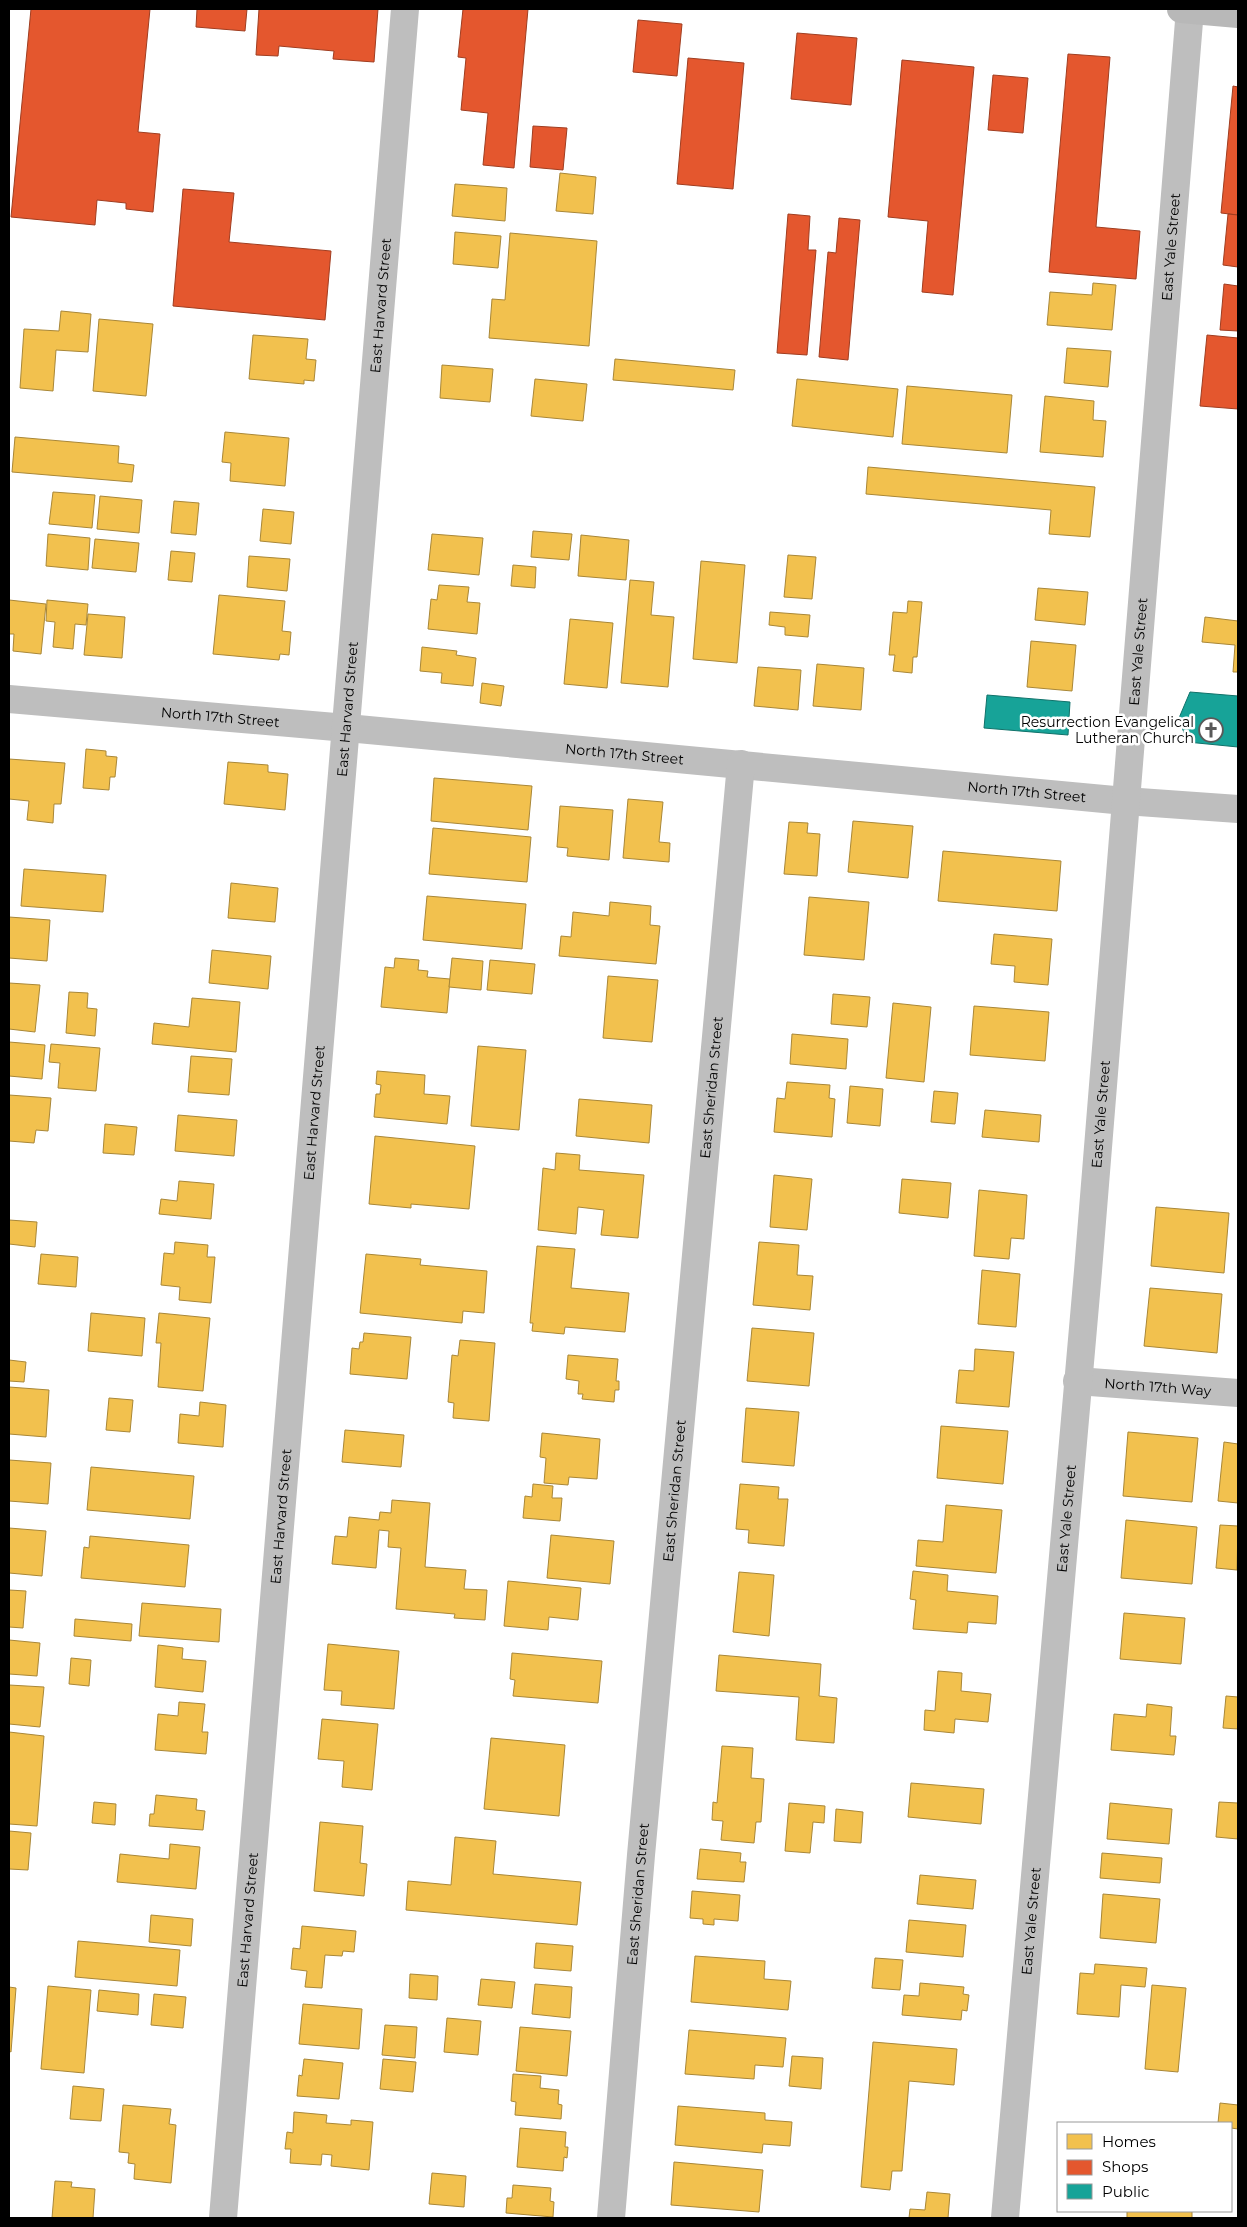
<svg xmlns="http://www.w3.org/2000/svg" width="1247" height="2227" viewBox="0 0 1247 2227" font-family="Montserrat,sans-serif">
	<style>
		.homes { fill: #f2c14e; stroke: #a98737 }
		.shops { fill: #e4572e; stroke: #a03d20 }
		.public { fill: #17a398; stroke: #10726a }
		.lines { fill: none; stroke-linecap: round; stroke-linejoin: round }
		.minor { stroke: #bebebe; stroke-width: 28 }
		.secondary { stroke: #b8b8b8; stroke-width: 28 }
		.labels { text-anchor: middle; stroke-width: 5; stroke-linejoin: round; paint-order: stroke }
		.street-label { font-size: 14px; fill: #000; stroke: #fff }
		.poi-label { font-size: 14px; fill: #000; stroke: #fff; text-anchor: end }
	</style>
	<rect width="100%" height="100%" fill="#fff"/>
	<!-- homes -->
	<g class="homes">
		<path d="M560 173 596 177 593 214 556 211Z"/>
		<path d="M455 184 507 188 505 221 452 216Z"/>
		<path d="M455 232 501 236 498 268 453 264Z"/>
		<path d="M510 233 597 241 589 346 489 338 492 299 505 300Z"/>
		<path d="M1093 283 1116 285 1112 330 1047 325 1050 292 1092 295Z"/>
		<path d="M61 311 91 314 88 352 56 350 53 391 20 388 24 329 59 331Z"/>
		<path d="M99 319 153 324 146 396 93 391Z"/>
		<path d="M253 335 308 339 306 359 316 360 314 381 304 380V384L249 379Z"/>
		<path d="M1067 348 1111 351 1108 387 1064 383Z"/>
		<path d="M615 359 735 370 733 390 613 380Z"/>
		<path d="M442 365 493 369 490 402 440 398Z"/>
		<path d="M535 379 587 384 583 421 531 416Z"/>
		<path d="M797 379 898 389 893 437 792 426Z"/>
		<path d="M907 386 1012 395 1007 453 902 444Z"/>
		<path d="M1045 396 1094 401 1093 420 1106 421 1103 457 1040 452Z"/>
		<path d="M225 432 289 438 285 486 230 481 231 463 222 462Z"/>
		<path d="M15 437 119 446 118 463 134 465 132 482 12 472Z"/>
		<path d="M868 467 1095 487 1090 537 1049 534 1051 510 866 494Z"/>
		<path d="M53 492 95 495 92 528 49 524Z"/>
		<path d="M100 496 142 500 139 533 97 529Z"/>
		<path d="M174 501 199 503 196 535 171 533Z"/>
		<path d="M263 509 294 512 291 544 260 541Z"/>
		<path d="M533 531 572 534 569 560 531 557Z"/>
		<path d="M48 534 90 538 88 570 46 566Z"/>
		<path d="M432 534 483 538 479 575 428 570Z"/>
		<path d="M581 535 629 540 626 580 578 576Z"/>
		<path d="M95 539 139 543 136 572 92 568Z"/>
		<path d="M171 551 195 553 192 582 168 580Z"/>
		<path d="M788 555 816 557 812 599 784 597Z"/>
		<path d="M249 556 290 559 287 591 247 587Z"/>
		<path d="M701 561 745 565 737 663 693 659Z"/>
		<path d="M513 565 536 567 535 588 511 586Z"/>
		<path d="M630 580 654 582 651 615 674 617 668 687 621 683Z"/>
		<path d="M439 585 469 587 467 602 480 603 477 634 428 629 431 599 437 600Z"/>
		<path d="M1038 588 1088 592 1085 625 1035 620Z"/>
		<path d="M219 595 285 601 282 631 291 632 289 655 280 654 279 660 213 654Z"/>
		<path d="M9 600 46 604 41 654 13 651 14 634H9Z"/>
		<path d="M47 600 88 604 86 625 75 624 73 649 53 647 55 622 46 621Z"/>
		<path d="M908 601 922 602 917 657H913L912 673 893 671 895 655H889L893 612 907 613Z"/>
		<path d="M770 612 810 615 808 637 785 635V627L769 625Z"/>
		<path d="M88 614 125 617 122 658 84 655Z"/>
		<path d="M1205 617 1238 621V672H1233L1235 645 1202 642Z"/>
		<path d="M570 619 613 623 607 688 564 684Z"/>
		<path d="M1031 641 1076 645 1072 691 1027 687Z"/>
		<path d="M422 647 457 651 456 655 476 658 473 686 441 683 442 673 420 671Z"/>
		<path d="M817 664 864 668 861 710 813 706Z"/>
		<path d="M758 667 801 670 798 710 754 706Z"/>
		<path d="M482 683 504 686 501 706 480 703Z"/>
		<path d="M86 749 106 751V756L117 757 115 777H110L109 790 83 788Z"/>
		<path d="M9 759 65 763 61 804H54L53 823 27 820 29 801 9 799Z"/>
		<path d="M228 762 268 765V772L288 774 285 810 224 804Z"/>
		<path d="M434 778 532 786 528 830 431 821Z"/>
		<path d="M628 799 663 802 659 842 670 843 669 862 623 858Z"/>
		<path d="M560 806 613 810 609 860 567 856 568 848 557 847Z"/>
		<path d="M853 821 913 826 908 878 848 872Z"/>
		<path d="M789 822 808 823 807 833 820 834 817 876 784 874Z"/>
		<path d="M433 828 531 837 527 882 429 874Z"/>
		<path d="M943 851 1061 861 1057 911 938 901Z"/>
		<path d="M24 869 106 875 103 912 21 906Z"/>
		<path d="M231 883 278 888 275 922 228 918Z"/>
		<path d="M427 896 526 904 522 949 423 940Z"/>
		<path d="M809 897 869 902 864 960 804 955Z"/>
		<path d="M610 902 651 906 650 925 660 926 656 964 559 956 561 936 571 937 573 912 609 916Z"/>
		<path d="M9 917 50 920 47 961 9 958Z"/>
		<path d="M994 934 1052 939 1048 985 1014 982 1015 966 991 964Z"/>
		<path d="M212 950 271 956 268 989 209 983Z"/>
		<path d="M395 958 419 960 418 970 428 971 427 977 450 979 447 1013 381 1007 385 967 394 968Z"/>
		<path d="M452 958 483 961 481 990 449 987Z"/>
		<path d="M490 960 535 964 532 994 487 990Z"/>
		<path d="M608 976 658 980 652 1042 603 1038Z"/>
		<path d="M9 983 40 985 35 1032 9 1029Z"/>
		<path d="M69 992 88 993 87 1008 97 1009 95 1036 66 1033Z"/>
		<path d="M833 994 870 997 867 1027 831 1024Z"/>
		<path d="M192 998 240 1002 236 1052 152 1044 154 1023 189 1027Z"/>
		<path d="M893 1003 931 1007 924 1082 886 1078Z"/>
		<path d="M974 1006 1049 1012 1045 1061 970 1055Z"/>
		<path d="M792 1034 848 1039 846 1069 790 1064Z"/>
		<path d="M9 1042 45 1045 42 1079 9 1076Z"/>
		<path d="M51 1044 100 1048 96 1091 58 1088 60 1063 49 1062Z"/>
		<path d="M478 1046 526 1050 519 1130 471 1126Z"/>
		<path d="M191 1056 232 1059 229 1095 188 1092Z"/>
		<path d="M377 1071 425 1075 424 1094 450 1096 447 1124 374 1117 376 1094H380L381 1085 376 1084Z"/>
		<path d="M787 1082 830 1085 829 1098 835 1099 832 1137 774 1132 777 1098 785 1099Z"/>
		<path d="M850 1086 883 1089 880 1126 847 1123Z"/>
		<path d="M934 1091 958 1093 955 1124 931 1122Z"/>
		<path d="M9 1095 51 1098 48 1131 36 1130 34 1143 9 1141Z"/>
		<path d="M579 1099 652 1105 649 1143 576 1136Z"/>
		<path d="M985 1110 1041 1115 1039 1142 982 1137Z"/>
		<path d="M178 1115 237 1120 234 1156 175 1151Z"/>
		<path d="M105 1124 137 1127 134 1155 103 1153Z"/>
		<path d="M375 1136 475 1146 469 1209 411 1204V1208L369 1204Z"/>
		<path d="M556 1153 580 1155 579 1170 644 1175 638 1238 601 1235 604 1210 578 1207 576 1234 538 1230 543 1168 555 1170Z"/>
		<path d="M774 1175 812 1179 807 1230 770 1227Z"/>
		<path d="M902 1179 951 1183 948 1218 899 1213Z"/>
		<path d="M179 1181 214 1184 211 1219 159 1214 161 1199 177 1201Z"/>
		<path d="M979 1190 1027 1195 1024 1239 1011 1238 1009 1259 974 1256Z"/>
		<path d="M1156 1207 1229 1213 1224 1273 1151 1266Z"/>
		<path d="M9 1220 37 1222 35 1247 9 1244Z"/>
		<path d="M175 1242 208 1245 207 1257H215L211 1303 179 1300 180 1287 161 1285 164 1253 174 1254Z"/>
		<path d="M759 1242 799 1245 797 1275 813 1276 810 1310 753 1305Z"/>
		<path d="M537 1246 575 1249 571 1288 629 1293 625 1332 565 1327 564 1334 532 1331 533 1323H530Z"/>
		<path d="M41 1254 78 1257 76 1287 38 1284Z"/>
		<path d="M366 1254 421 1259 420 1265 487 1271 484 1313 463 1311 462 1323 360 1313Z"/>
		<path d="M982 1270 1020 1274 1016 1327 978 1324Z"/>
		<path d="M1150 1288 1222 1294 1217 1353 1144 1346Z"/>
		<path d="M91 1313 145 1318 142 1356 88 1351Z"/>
		<path d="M159 1313 210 1318 203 1391 158 1387 161 1343H156Z"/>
		<path d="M752 1328 814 1333 809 1386 747 1381Z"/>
		<path d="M364 1333 411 1337 407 1379 350 1374 352 1348 359 1349 360 1342H363Z"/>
		<path d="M460 1340 495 1343 489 1421 453 1418 454 1403 448 1402 452 1355 458 1356Z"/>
		<path d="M975 1349 1014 1352 1009 1407 956 1403 959 1370 974 1371Z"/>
		<path d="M568 1355 618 1359 616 1381H619V1390H615L614 1402 582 1399 583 1394H578L579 1381 566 1379Z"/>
		<path d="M9 1360 26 1362 24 1382 9 1381Z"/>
		<path d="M9 1387 49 1390 46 1437 9 1434Z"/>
		<path d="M109 1398 133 1400 130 1432 106 1430Z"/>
		<path d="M200 1402 226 1405 223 1447 178 1443 180 1414 199 1416Z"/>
		<path d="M746 1408 799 1412 794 1466 742 1462Z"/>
		<path d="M941 1426 1008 1431 1003 1484 937 1478Z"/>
		<path d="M345 1430 404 1435 401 1467 342 1462Z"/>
		<path d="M1128 1432 1198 1438 1192 1502 1123 1496Z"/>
		<path d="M542 1433 600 1439 597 1479 569 1477 568 1485 544 1483 546 1458 540 1457Z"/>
		<path d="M1224 1442 1238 1444V1503L1218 1501Z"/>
		<path d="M9 1460 51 1463 48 1504 9 1501Z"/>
		<path d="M91 1467 194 1476 190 1519 87 1510Z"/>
		<path d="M533 1484 553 1486 552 1498H562L560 1521 523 1518 525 1496 532 1497Z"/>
		<path d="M740 1484 779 1487 778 1499H788L784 1546 748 1543 749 1530 736 1529Z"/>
		<path d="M392 1500 430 1503 425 1567 466 1570 464 1589 487 1590 485 1620 454 1618 455 1614 396 1609 401 1548 388 1547 389 1531 379 1530 376 1568 332 1564 335 1536 347 1537 349 1517 379 1520 380 1512 391 1513Z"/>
		<path d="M946 1505 1002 1510 996 1573 916 1566 918 1540 943 1542Z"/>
		<path d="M1126 1520 1197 1527 1192 1584 1121 1578Z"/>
		<path d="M1220 1525 1238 1526 1237 1570 1216 1568Z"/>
		<path d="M9 1528 46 1531 42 1576 9 1573Z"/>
		<path d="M551 1535 614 1541 610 1584 547 1578Z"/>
		<path d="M90 1536 189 1545 185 1587 81 1578 84 1547 89 1548Z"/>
		<path d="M913 1571 948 1575 947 1591 998 1596 996 1624 968 1622 967 1633 913 1629 916 1600 910 1599Z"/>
		<path d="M739 1572 774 1575 769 1636 733 1632Z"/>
		<path d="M508 1581 581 1588 578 1620 549 1617 548 1630 504 1626Z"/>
		<path d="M9 1590 26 1591 23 1628 9 1627Z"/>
		<path d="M142 1603 221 1609 219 1642 139 1636Z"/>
		<path d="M1124 1613 1185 1618 1181 1664 1120 1659Z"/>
		<path d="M75 1619 132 1624 131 1641 74 1636Z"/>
		<path d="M9 1640 40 1643 37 1676 9 1674Z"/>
		<path d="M328 1644 399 1651 394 1709 341 1705 342 1691 324 1690Z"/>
		<path d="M158 1645 183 1648 182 1659 206 1661 203 1692 155 1687Z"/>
		<path d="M512 1653 602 1661 598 1703 513 1696 515 1680 510 1679Z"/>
		<path d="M719 1655 821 1664 819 1696 837 1698 834 1743 796 1740 799 1697 716 1691Z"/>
		<path d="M71 1658 91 1660 89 1686 69 1684Z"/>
		<path d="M938 1671 962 1673 961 1691 991 1694 988 1722 955 1719 954 1733 924 1730 925 1710 935 1711Z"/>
		<path d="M9 1685 44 1687 40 1727 9 1724Z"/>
		<path d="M1226 1696 1238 1697V1729L1223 1728Z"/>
		<path d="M179 1702 205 1704 202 1732H208L206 1754 155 1750 158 1714 178 1716Z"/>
		<path d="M1147 1704 1172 1707 1170 1736H1176L1174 1755 1111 1750 1114 1714 1146 1717Z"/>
		<path d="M322 1719 378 1724 372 1790 342 1787 344 1761 318 1759Z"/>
		<path d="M9 1732 44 1736 37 1826 9 1824Z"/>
		<path d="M491 1738 565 1745 559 1816 484 1809Z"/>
		<path d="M722 1746 753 1748 751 1778 764 1779 761 1822H756L754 1843 721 1840 723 1821 712 1820 713 1802 717 1803Z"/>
		<path d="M911 1783 984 1789 981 1824 908 1817Z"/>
		<path d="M156 1795 197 1799 196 1810 205 1811 203 1830 149 1826 150 1814H154Z"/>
		<path d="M94 1802 116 1804 115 1825 92 1823Z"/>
		<path d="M1219 1802 1238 1803V1839L1216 1837Z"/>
		<path d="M789 1803 825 1806 824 1823 813 1822 810 1853 785 1851Z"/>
		<path d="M1110 1803 1172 1809 1169 1844 1107 1839Z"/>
		<path d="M836 1809 863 1812 861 1843 834 1841Z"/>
		<path d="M320 1822 363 1826 360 1863 367 1864 364 1896 314 1891Z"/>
		<path d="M9 1831 31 1833 28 1870 9 1869Z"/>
		<path d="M455 1837 496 1841 493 1874 581 1882 577 1925 406 1910 408 1881 451 1885Z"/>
		<path d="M170 1844 200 1847 196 1889 117 1882 120 1854 169 1859Z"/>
		<path d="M700 1849 741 1853 740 1862H746L744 1882 697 1879Z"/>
		<path d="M1102 1853 1162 1858 1160 1883 1100 1878Z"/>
		<path d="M920 1875 976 1880 973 1909 917 1904Z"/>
		<path d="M692 1891 740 1895 738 1921 714 1919V1925L703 1924V1919L690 1918Z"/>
		<path d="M1103 1894 1160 1899 1156 1943 1100 1938Z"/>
		<path d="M151 1915 193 1919 191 1946 149 1942Z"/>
		<path d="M909 1920 966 1925 963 1957 906 1952Z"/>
		<path d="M302 1926 356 1931 354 1952 343 1951 342 1956 325 1955 322 1988 305 1987 307 1971 291 1969 293 1948 300 1949Z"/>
		<path d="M78 1941 180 1950 177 1986 75 1977Z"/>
		<path d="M536 1943 573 1946 571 1971 534 1968Z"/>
		<path d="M695 1956 765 1961 764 1979 791 1981 788 2010 691 2002Z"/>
		<path d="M875 1958 903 1960 900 1990 872 1988Z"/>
		<path d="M1095 1964 1147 1968 1145 1987 1121 1985 1119 2017 1077 2014 1080 1973 1094 1974Z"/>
		<path d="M410 1974 438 1976 437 2000 409 1998Z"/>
		<path d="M481 1979 515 1982 512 2008 478 2005Z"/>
		<path d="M920 1983 964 1987 963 1994 969 1995 967 2011 962 2010 961 2020 902 2015 904 1995 919 1996Z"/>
		<path d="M535 1984 572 1987 570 2018 532 2014Z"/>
		<path d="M1152 1985 1186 1988 1178 2072 1145 2069Z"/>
		<path d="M48 1986 91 1990 84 2073 41 2069Z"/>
		<path d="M9 1987 16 1988 11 2052 9 2051Z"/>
		<path d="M99 1990 139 1994 138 2015 97 2011Z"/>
		<path d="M154 1994 186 1997 183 2028 151 2025Z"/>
		<path d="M303 2004 362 2009 359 2049 299 2044Z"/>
		<path d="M447 2018 481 2021 478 2055 444 2052Z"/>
		<path d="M385 2025 417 2027 415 2058 382 2055Z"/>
		<path d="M520 2027 571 2031 567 2076 516 2071Z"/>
		<path d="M689 2030 786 2038 783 2067 755 2065 754 2079 685 2074Z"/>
		<path d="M873 2042 957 2049 954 2085 909 2081 902 2171H892L890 2190 861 2187Z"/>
		<path d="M792 2056 823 2058 821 2089 789 2086Z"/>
		<path d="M304 2059 343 2063 339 2099 297 2096 299 2075 302 2076Z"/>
		<path d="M383 2059 416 2062 413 2092 380 2089Z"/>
		<path d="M513 2074 541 2076 540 2088 559 2090 558 2104 562 2105 561 2119 515 2115 516 2102 511 2101Z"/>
		<path d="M73 2086 104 2089 101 2121 70 2119Z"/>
		<path d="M1220 2103 1238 2105V2129L1231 2128V2123H1218Z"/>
		<path d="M123 2105 171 2109 169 2124 176 2125 171 2183 134 2179 135 2164 128 2163 129 2153 119 2152Z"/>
		<path d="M678 2106 765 2113V2120L792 2122 790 2146 763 2144 762 2153 675 2145Z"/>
		<path d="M294 2112 327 2115 326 2123 351 2125V2120L373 2122 369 2170 331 2166 332 2155 322 2154 321 2165 290 2163 291 2149H285L287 2132 293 2133Z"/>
		<path d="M520 2128 566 2132 565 2147H568L567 2158 564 2157 563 2171 517 2167Z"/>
		<path d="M674 2162 763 2170 759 2212 671 2205Z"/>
		<path d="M432 2173 466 2176 464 2207 429 2204Z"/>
		<path d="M55 2181 72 2182 71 2187 95 2189 93 2218H52Z"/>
		<path d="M513 2185 551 2188 550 2201 554 2202 553 2217 506 2213 507 2198H512Z"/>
		<path d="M927 2192 950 2194 948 2218H909L910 2209 925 2210Z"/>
		<rect x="1127" y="2211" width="65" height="7"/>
	</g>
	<!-- shops -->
	<g class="shops">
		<path d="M31 9H150L138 132 160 134 153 212 126 209V203L97 200 95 225 11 217Z"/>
		<path d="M197 9H247L245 31 196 27Z"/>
		<path d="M259 9H378L374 62 333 59 334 51 279 46 278 56 256 55Z"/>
		<path d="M463 9H528L514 168 483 165 488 113 461 110 466 58 458 57Z"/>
		<path d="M638 20 682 24 677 76 633 72Z"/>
		<path d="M797 33 857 38 851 105 791 99Z"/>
		<path d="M1068 54 1110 57 1096 227 1140 231 1136 279 1049 272Z"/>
		<path d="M688 58 744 63 733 189 677 184Z"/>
		<path d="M902 60 974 67 953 295 922 292 928 221 888 217Z"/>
		<path d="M993 75 1028 78 1023 133 988 130Z"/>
		<path d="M1233 86 1238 87V215L1221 213Z"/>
		<path d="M533 126 567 128 563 170 530 167Z"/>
		<path d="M183 189 234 193 229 242 331 251 325 320 173 306Z"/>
		<path d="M788 214 810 216 808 250H816L807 355 777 353Z"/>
		<path d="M1228 214 1238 215V267L1223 265Z"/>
		<path d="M839 218 860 220 848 360 819 357 828 252 836 253Z"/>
		<path d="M1224 284 1238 286V331L1220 330Z"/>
		<path d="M1207 335 1238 338V409L1200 406Z"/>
	</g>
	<!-- public -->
	<g class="public">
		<path d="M1190 692 1238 696V747L1187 742 1179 718Z"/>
		<path d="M987 695 1070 702 1068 735 984 728Z"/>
	</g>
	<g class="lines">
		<!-- minor -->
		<g class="minor">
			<path id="s1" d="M9 699 347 728 1125 801 1238 809"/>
			<path id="s2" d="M1077 1381 1238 1393"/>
			<path id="s3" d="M223 2218 405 9"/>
			<path id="s4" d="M611 2218 641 1855 741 764"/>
			<path id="s5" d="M1005 2218 1088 1271 1190 9"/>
		</g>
		<!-- secondary -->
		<path class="secondary" d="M1181 9 1238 14"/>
	</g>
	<!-- icons -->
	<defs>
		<g id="church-ring" transform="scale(1.25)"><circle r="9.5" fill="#fff" stroke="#595959" stroke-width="1.5"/><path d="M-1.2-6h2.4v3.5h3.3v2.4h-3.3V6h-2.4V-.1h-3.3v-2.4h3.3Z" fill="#595959"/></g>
	</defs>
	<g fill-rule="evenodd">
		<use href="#church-ring" x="1211" y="730"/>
	</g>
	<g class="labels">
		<!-- street labels -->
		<g class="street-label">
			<text dy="5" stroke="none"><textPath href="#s5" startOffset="1978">East Yale Street</textPath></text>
			<text dy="5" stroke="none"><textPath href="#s3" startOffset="1919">East Harvard Street</textPath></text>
			<text dy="5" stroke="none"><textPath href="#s5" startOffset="1572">East Yale Street</textPath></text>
			<text dy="5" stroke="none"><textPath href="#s3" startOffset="1514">East Harvard Street</textPath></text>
			<text dy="5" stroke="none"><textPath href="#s1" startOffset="212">North 17th Street</textPath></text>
			<text dy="5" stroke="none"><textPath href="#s1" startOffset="618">North 17th Street</textPath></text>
			<text dy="5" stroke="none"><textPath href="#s1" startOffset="1022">North 17th Street</textPath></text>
			<text dy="5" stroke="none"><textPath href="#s4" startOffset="1135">East Sheridan Street</textPath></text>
			<text dy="5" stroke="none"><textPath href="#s3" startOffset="1109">East Harvard Street</textPath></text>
			<text dy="5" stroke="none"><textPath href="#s5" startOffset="1108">East Yale Street</textPath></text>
			<text dy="5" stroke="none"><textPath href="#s2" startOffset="81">North 17th Way</textPath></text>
			<text dy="5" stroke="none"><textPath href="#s4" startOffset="730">East Sheridan Street</textPath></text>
			<text dy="5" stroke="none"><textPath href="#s3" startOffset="704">East Harvard Street</textPath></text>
			<text dy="5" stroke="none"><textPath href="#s5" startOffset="702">East Yale Street</textPath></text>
			<text dy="5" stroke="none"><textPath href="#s4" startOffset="325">East Sheridan Street</textPath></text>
			<text dy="5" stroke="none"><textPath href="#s3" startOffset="299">East Harvard Street</textPath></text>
			<text dy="5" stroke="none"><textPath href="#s5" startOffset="298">East Yale Street</textPath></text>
		</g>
		<!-- poi labels -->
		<g class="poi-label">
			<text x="1194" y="727">Resurrection Evangelical<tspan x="1194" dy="16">Lutheran Church</tspan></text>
		</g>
	</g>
	<!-- border -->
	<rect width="1247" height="2227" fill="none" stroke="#000000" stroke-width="20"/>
	<!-- legend -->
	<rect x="1057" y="2122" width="175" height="90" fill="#ffffff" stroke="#999999"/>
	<rect x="1067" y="2134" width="25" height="15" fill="#f2c14e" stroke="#999999"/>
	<text x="1102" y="2147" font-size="15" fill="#000000">Homes</text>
	<rect x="1067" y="2160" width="25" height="15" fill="#e4572e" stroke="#999999"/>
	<text x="1102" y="2172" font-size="15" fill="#000000">Shops</text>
	<rect x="1067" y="2184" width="25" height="15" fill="#17a398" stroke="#999999"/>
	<text x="1102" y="2197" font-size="15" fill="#000000">Public</text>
</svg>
